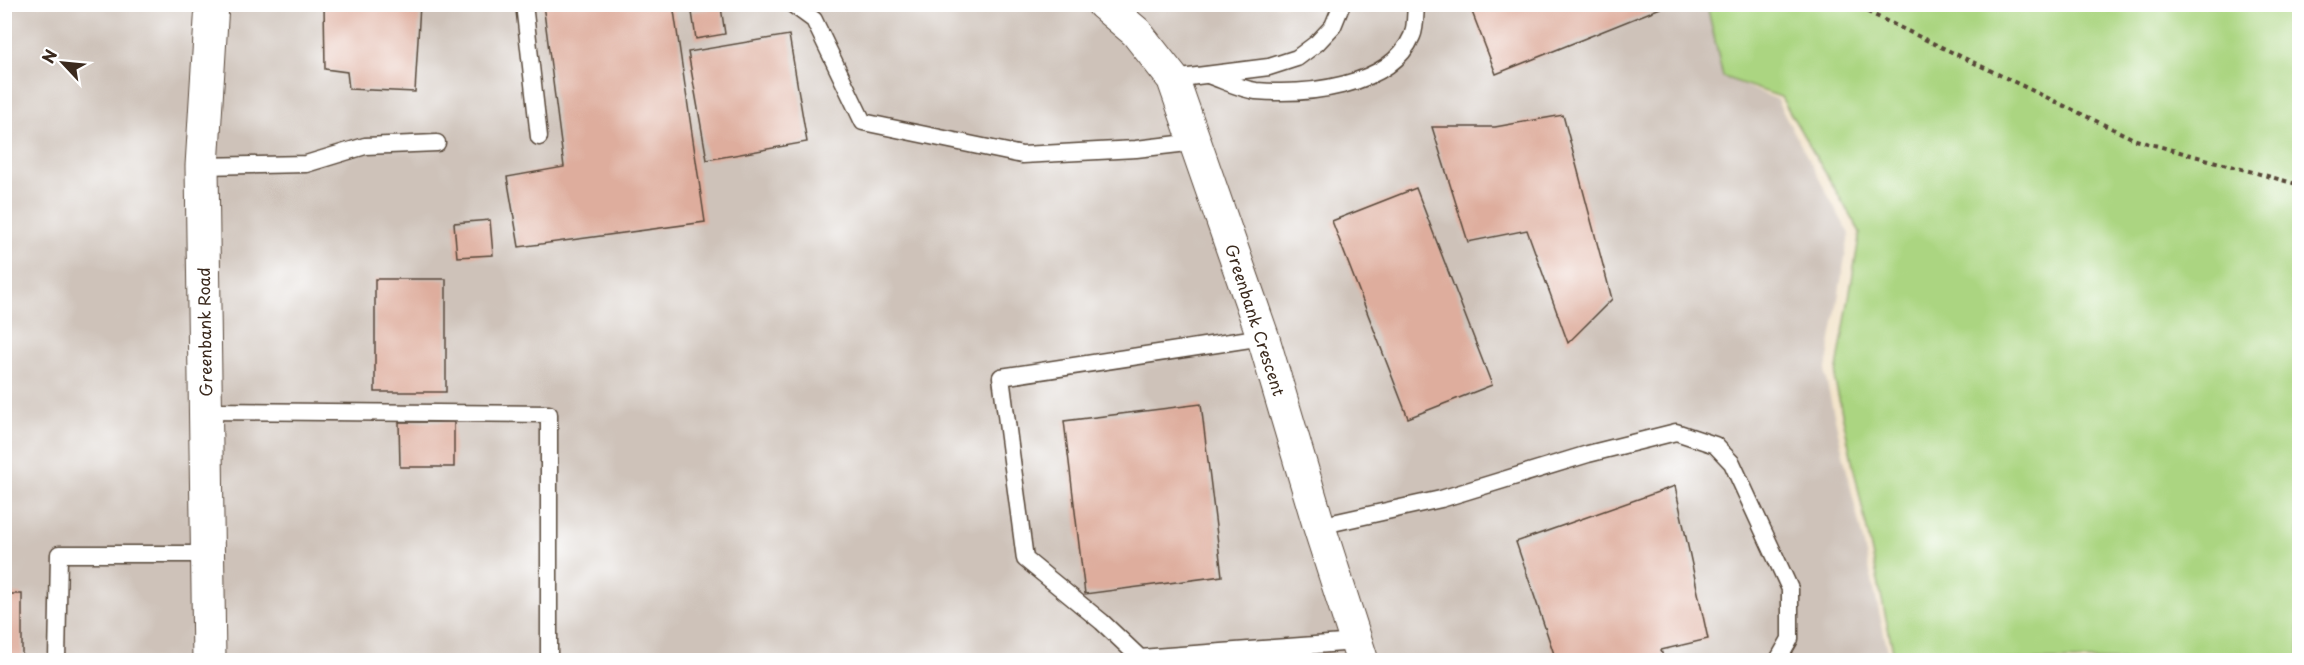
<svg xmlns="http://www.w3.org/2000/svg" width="2304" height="665" viewBox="0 0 2304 665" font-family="'Playpen Sans',sans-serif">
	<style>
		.industrial { fill: #cec2b9 }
		.green { fill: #abd581; stroke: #738050; stroke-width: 1.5 }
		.building { fill: #dead9d }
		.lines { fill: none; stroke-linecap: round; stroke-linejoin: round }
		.service-casing { stroke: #574638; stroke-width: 19 }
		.minor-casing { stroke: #574638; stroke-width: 34 }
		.tertiary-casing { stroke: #574638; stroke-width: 35 }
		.path { stroke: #574638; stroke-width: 4; stroke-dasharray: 4.5 4.5; stroke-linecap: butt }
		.service { stroke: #fff; stroke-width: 16 }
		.minor { stroke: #fff; stroke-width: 32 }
		.tertiary { stroke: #fff; stroke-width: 33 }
		.labels { text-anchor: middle; stroke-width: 6; stroke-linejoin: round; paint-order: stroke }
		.street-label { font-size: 16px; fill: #3b2a1e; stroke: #fff }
	</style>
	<rect width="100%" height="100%" fill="#fff"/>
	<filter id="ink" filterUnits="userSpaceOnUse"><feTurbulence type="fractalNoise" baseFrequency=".0167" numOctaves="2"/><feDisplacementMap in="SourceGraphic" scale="12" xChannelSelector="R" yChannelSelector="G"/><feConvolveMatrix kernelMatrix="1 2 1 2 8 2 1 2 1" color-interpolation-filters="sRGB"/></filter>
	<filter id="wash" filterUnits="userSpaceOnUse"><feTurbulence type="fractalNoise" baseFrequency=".008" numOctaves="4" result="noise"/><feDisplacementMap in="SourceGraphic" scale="24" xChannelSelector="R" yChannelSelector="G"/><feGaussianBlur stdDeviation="1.35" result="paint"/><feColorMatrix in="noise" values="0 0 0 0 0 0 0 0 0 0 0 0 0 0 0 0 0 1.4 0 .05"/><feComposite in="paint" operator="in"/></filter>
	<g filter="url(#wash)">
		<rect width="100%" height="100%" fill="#f3e4cb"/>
		<!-- industrial -->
		<path class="industrial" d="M4 5H1707L1723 77 1776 99 1849 234 1825 375 1890 660H5Z"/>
		<!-- green -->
		<path class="green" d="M1707 5H2299V660H1895L1835 381 1860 232 1781 97 1723 77Z"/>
		<g id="blocks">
			<!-- building -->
			<g class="building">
				<path d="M324 4H420L415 92 349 89 347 72 325 69Z"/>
				<path d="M543 4H673L705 222 519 247 507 177 564 167Z"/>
				<path d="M1469 4H1668V5L1496 74Z"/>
				<path d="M721 7 725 34 696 39 692 12Z"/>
				<path d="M789 35 807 142 707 160 688 52Z"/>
				<path d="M1563 115 1612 299 1568 343 1527 230 1468 242 1432 127H1495Z"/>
				<path d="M1416 188 1492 385 1408 418 1332 221Z"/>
				<path d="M490 220 493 255 457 257 454 223Z"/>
				<rect x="375" y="279" width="71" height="113"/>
				<path d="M1201 404 1222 576 1085 594 1064 421Z"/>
				<path d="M399 422H454V467H400Z"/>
				<path d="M1675 486 1708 639 1661 650 1664 660H1556L1516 542Z"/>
				<rect x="4" y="594" width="18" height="66"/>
			</g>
		</g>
	</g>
	<g filter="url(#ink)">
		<use href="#blocks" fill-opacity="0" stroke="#574638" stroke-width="1.5"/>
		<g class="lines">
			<!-- service casing -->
			<g class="service-casing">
				<g id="service">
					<path d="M524 4 539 137"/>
					<path d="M792 4 814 20 863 122 1022 155 1136 149 1196 142"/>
					<path d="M1208 75C1223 80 1240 89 1256 91 1304 95 1390 88 1412 36 1416 27 1415 14 1416 4"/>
					<path d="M1173 79 1269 67 1297 58 1317 43 1333 26 1342 4"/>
					<path d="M202 166 306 164 365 146 437 143"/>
					<path d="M1263 337 1001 377 1025 559 1102 622 1140 658 1356 642"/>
					<path d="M206 411 549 414V660"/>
					<path d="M1319 526 1441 499 1588 454 1676 432 1715 445 1732 463 1790 589V639L1778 660"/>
					<path d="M57 660 59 554H208"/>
				</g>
			</g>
			<!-- minor casing -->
			<g class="minor-casing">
				<path id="minor" d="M1103 4 1136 32 1173 79 1263 337 1319 526 1362 660"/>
			</g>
			<!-- tertiary casing -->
			<g class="tertiary-casing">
				<path id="tertiary" d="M209 660 202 166 212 4"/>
			</g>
			<!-- path -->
			<path class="path" d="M1851 4 2136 140 2300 185"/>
			<!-- service -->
			<use href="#service" class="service"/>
			<!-- minor -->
			<use href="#minor" class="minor"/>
			<!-- tertiary -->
			<use href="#tertiary" class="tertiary"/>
		</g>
	</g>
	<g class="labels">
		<!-- street labels -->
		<g class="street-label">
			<text transform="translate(1255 320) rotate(72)" y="6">Greenbank Crescent</text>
			<text transform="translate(205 332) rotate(-91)" y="6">Greenbank Road</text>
		</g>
	</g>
	<!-- margin -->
	<rect width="2304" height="665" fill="none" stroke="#fff" stroke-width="24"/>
	<!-- north arrow -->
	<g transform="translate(63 63) rotate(296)" stroke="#ffffff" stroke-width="4.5" paint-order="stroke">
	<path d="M0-4.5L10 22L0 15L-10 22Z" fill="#3b2a1e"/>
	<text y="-9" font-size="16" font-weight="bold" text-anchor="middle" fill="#3b2a1e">N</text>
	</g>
</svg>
